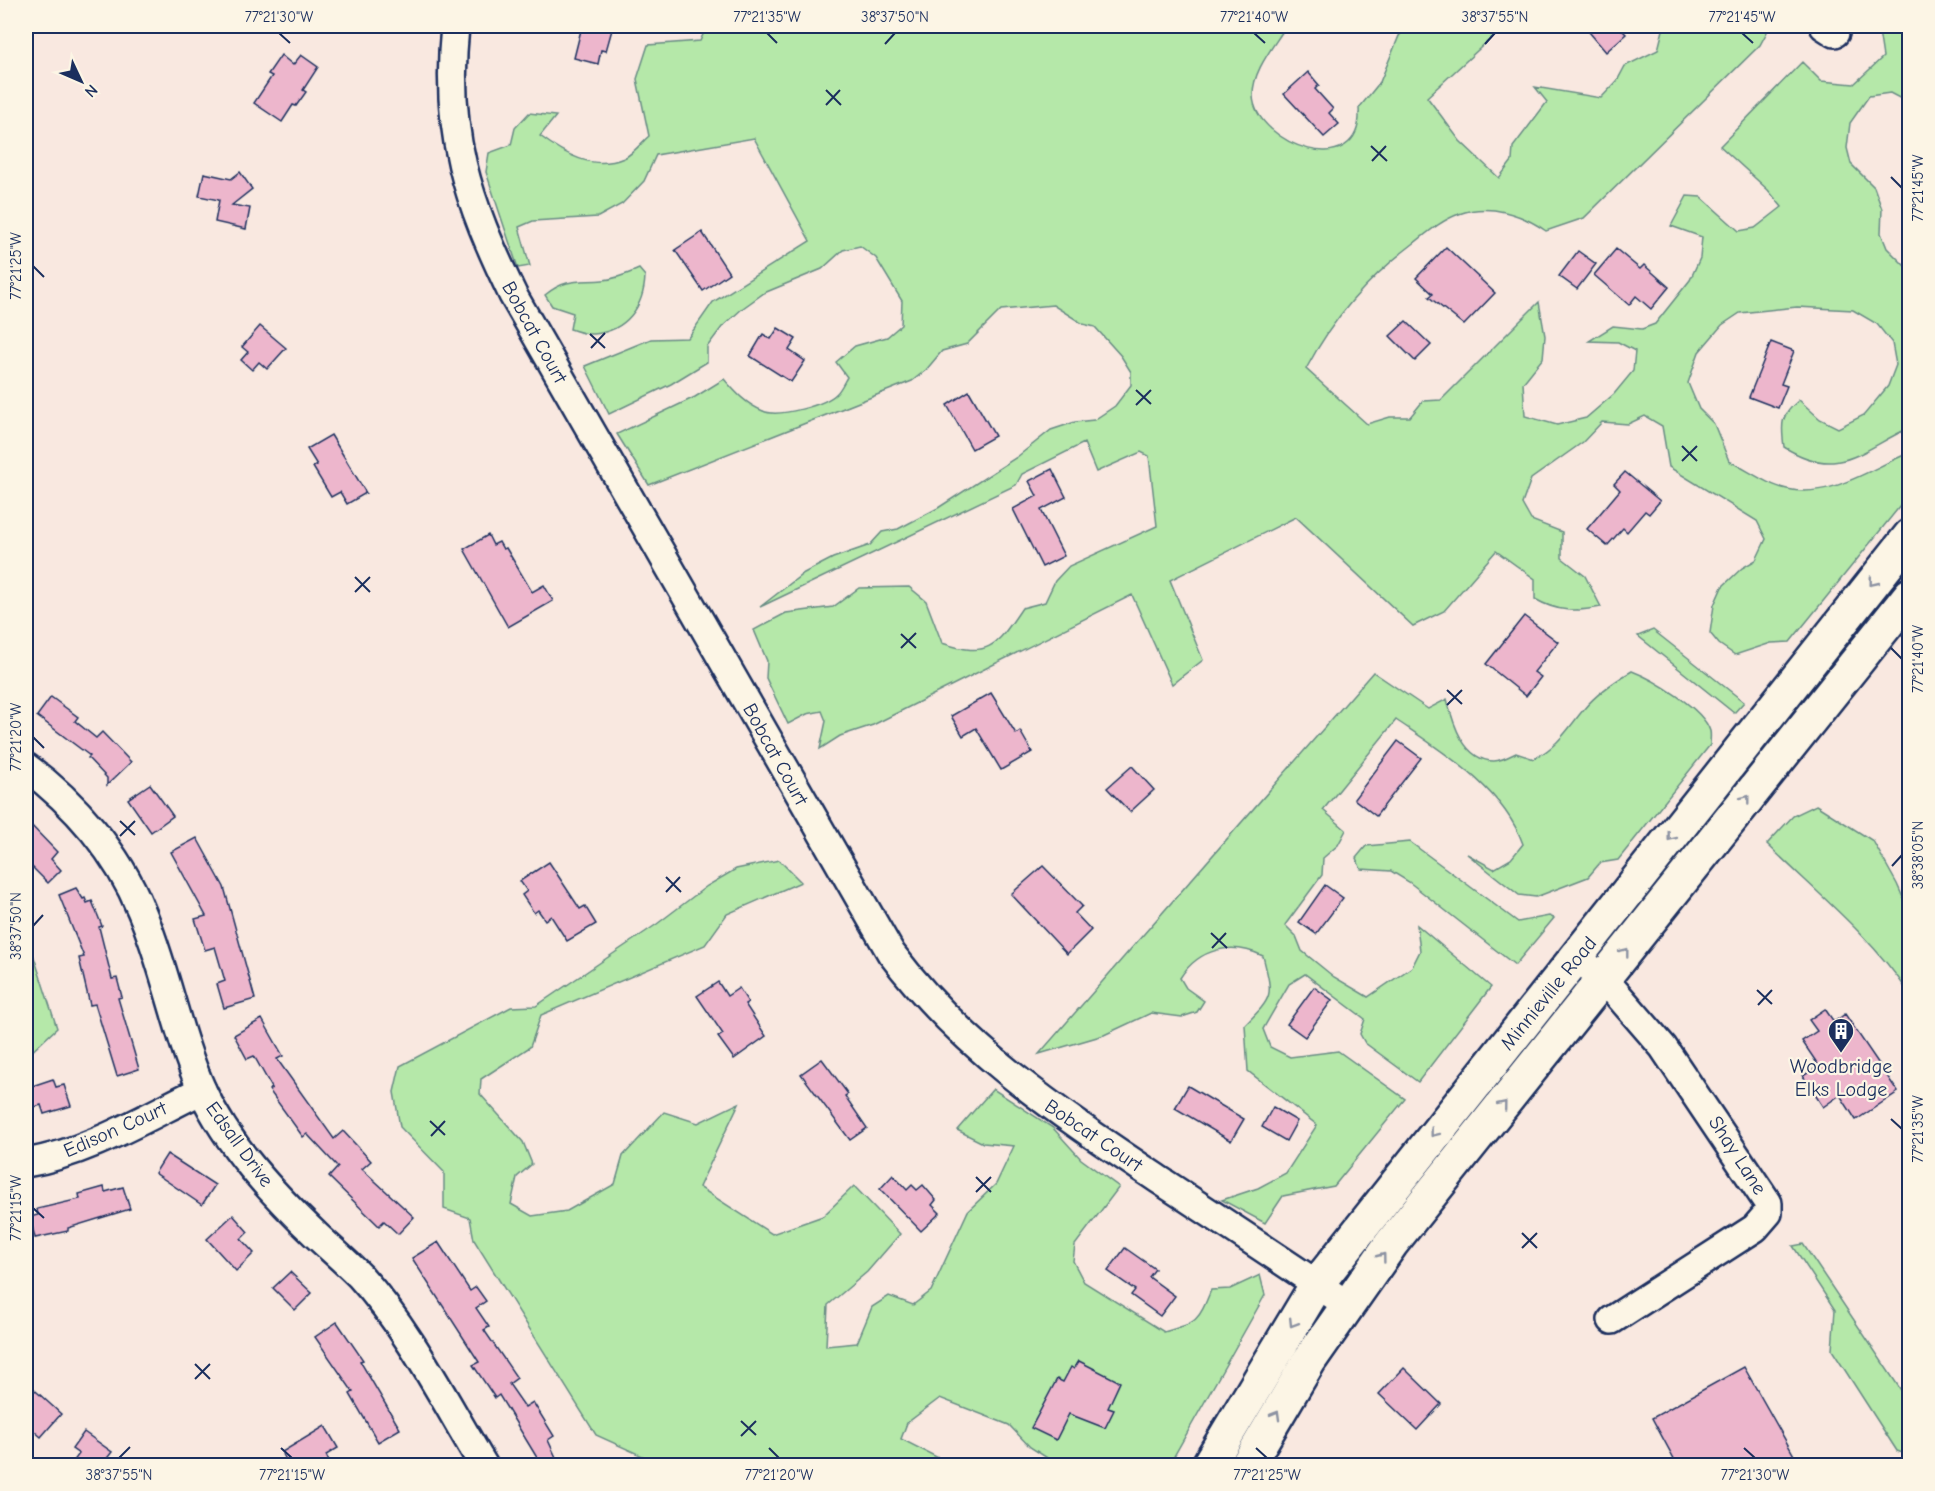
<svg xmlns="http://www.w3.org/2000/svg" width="1935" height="1491" viewBox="0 0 1935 1491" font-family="'Comic Neue',sans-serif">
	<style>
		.green { fill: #b5e8a9; stroke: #688c84; stroke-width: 1.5 }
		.building { fill: #edb6cc; stroke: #1b2f5e; stroke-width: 1.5 }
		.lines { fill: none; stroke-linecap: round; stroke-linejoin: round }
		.minor-casing { stroke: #1b2f5e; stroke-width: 32 }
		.major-casing { stroke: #1b2f5e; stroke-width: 38 }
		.minor { stroke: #fcf5e5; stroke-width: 27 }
		.major { stroke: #fcf5e5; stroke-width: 33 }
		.oneway { stroke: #8c92a2 }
		.ticks { fill: none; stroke: #1b2f5e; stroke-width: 2 }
		.labels { text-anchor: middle; stroke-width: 4.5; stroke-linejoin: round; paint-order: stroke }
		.street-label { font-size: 20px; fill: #1b2f5e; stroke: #fcf5e5 }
		.poi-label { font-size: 20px; fill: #1b2f5e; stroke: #fcf5e5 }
		.neatline { fill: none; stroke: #1b2f5e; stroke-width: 2 }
		.ticks-label { font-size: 15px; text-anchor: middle; fill: #1b2f5e }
	</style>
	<rect width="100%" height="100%" fill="#f9e8e0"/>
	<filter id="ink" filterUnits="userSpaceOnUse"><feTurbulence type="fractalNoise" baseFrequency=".0167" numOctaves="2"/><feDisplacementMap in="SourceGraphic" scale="12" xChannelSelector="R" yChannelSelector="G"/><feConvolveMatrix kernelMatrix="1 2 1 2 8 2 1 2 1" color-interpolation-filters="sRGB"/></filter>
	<g filter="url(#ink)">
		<!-- green -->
		<g class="green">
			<path d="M707 26H1286C1274 46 1252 71 1253 96 1255 144 1364 185 1359 108L1380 82 1399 36 1407 26H1504L1427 97 1460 141 1499 178 1512 161 1513 147 1547 102 1535 87 1601 98 1617 81 1625 66 1658 50 1664 26H1765L1767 32 1760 45 1584 218 1546 231C1522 214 1489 203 1459 214 1442 220 1427 233 1413 244 1367 279 1333 318 1306 369L1367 424 1390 417H1410L1423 401 1441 400 1539 302 1545 336 1543 358 1523 383 1525 416 1557 425 1586 418 1614 394 1633 371 1635 351 1618 342 1589 341 1613 326 1642 329 1655 324 1690 280 1700 258 1702 237 1671 226 1687 196 1701 197 1739 231 1755 228 1782 207 1768 190 1720 146 1802 62 1821 81 1854 84 1883 57 1879 31 1891 26H1909V103L1890 93 1869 96 1850 123 1847 148 1851 164 1874 187 1882 209 1881 233 1887 248 1909 270V428C1861 450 1839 481 1784 447 1781 424 1780 416 1799 400L1820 419 1838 428 1864 415 1888 386 1896 365 1892 343 1877 324 1853 310 1797 307 1740 313 1722 325 1699 352 1688 383 1699 409 1714 424 1729 461C1748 470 1767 485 1787 489 1831 499 1871 468 1909 453V495L1790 642 1771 643 1735 655 1719 644 1710 633 1714 605 1722 587 1742 568 1756 560 1766 539 1757 521 1669 467 1662 426 1645 416 1628 424 1602 422 1583 442 1531 479 1522 504 1531 520 1562 532V558L1585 576 1601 607C1576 612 1557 612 1535 599V579L1496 551 1444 611 1413 626 1296 517 1170 580 1203 660 1172 684 1132 595 873 725 840 736 820 749 826 721 822 711 807 714 788 724 766 678 767 661 754 630 786 613 833 607 859 588 909 587 926 601 942 643C990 659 997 645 1022 608L1045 602 1055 581 1069 566 1157 526 1149 456 1141 452 1096 472 1084 443 1022 474 1016 485 760 607 804 573 833 558 870 545 882 532 898 529 938 508 1017 457 1051 430 1075 422 1094 420 1115 406 1131 385V372L1121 356 1095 327 1083 324 1053 305 1001 310 967 344 942 351 926 370 912 381 649 485 617 434 695 397 724 379C736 393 746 404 763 411 778 418 826 405 837 393 841 389 844 382 847 377L836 362 855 346 887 337 901 325 902 301 876 258 860 246 843 250 822 269 764 293 743 308 722 327 707 347V362L671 384 609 414 585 366 651 339 688 338 713 302 810 241 754 138 656 155 644 181 622 204 598 217 533 221 519 227 530 266 518 268 486 172 489 153 511 145 515 128 529 113 556 116 540 136C564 154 593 171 624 158 633 154 642 142 649 136L637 79 648 45 700 41Z"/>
			<path d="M639 269 645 276C644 307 626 331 594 334 587 335 577 331 570 329L573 313 552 306 545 295C566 278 578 282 603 280 616 279 627 274 639 269Z"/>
			<path d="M1653 630 1744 702 1734 713 1638 636Z"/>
			<path d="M1632 671C1653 679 1703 708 1710 731 1711 735 1710 741 1710 745L1618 860 1600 863 1588 877 1536 897 1519 895 1467 854 1494 869 1511 859 1523 844C1503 788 1443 752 1396 720L1323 810 1346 830 1338 845 1323 858 1322 875 1285 925 1296 936 1302 951 1334 977 1368 997 1412 967 1420 951 1417 925 1491 987 1418 1082 1365 1043 1360 1034 1365 1019 1305 974 1289 984 1263 1029 1270 1047 1290 1057 1338 1051 1405 1099 1334 1186 1283 1196 1265 1223 1222 1200 1258 1188 1286 1173 1317 1125 1248 1071 1245 1025C1274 996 1273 996 1263 956 1232 941 1199 948 1180 978L1186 988 1204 1001 1197 1012 1182 1017 1151 1013 1104 1035 1039 1054 1373 672 1428 709 1447 699C1453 724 1464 761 1494 761 1501 761 1510 756 1516 753L1534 759C1559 745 1566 731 1584 709 1597 693 1615 681 1632 671Z"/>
			<path d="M1816 805 1873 841 1897 884 1909 911V993C1871 936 1816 892 1767 844L1793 816Z"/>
			<path d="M1410 842 1518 922 1549 916 1554 918 1515 965 1409 882 1391 871 1361 869 1356 858 1366 846Z"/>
			<path d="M779 860 801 882 727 914 705 945 541 1015 530 1047 481 1079 480 1094 523 1142 532 1164 517 1177 511 1204 532 1216 567 1211 615 1184 623 1156 664 1112 698 1123 739 1103 699 1187 772 1234 823 1216 854 1186 900 1234 867 1272 828 1305 826 1346 857 1343 872 1307 889 1296 913 1305 931 1291 968 1211 996 1184 1014 1146 983 1143 957 1130 993 1089 1053 1128 1081 1159 1119 1187 1075 1245 1073 1261 1084 1282 1164 1332C1198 1322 1198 1322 1211 1290L1230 1289 1260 1275 1265 1295 1169 1465H1058L1030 1447 1009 1425 940 1398 907 1423 901 1439 952 1465H651L647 1458 596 1435 474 1240 470 1218 444 1209V1172L400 1127 394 1092 400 1066 511 1007 536 1006 657 924 707 886 736 869Z"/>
			<path d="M34 957 57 1028 26 1057V968Z"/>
			<path d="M1803 1244 1909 1402V1455L1897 1451 1832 1350 1835 1310 1793 1246Z"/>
		</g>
		<!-- building -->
		<g class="building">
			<path d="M582 26H613L606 51 601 50 598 64 574 58Z"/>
			<path d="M1584 26H1618L1626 34 1606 52Z"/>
			<path d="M281 55 293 65 301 55 318 67 303 90 306 92 296 106 293 105 282 122 254 103 272 76 268 74Z"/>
			<path d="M1308 72 1319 85 1315 89 1333 109 1329 113 1339 124 1324 137 1284 94Z"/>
			<path d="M240 172 252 189 232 205 250 208 246 229 215 222 219 200 199 196 204 173 231 179Z"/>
			<path d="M702 232 729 273 703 291 675 250Z"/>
			<path d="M1446 247 1495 293 1464 325 1429 297 1433 294 1416 278Z"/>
			<path d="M1616 249 1640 269 1644 265 1669 287 1651 309 1636 296 1629 305 1594 275Z"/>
			<path d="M1578 251 1596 264 1577 289 1559 276Z"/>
			<path d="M1406 321 1431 345 1415 361 1390 336Z"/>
			<path d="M260 326 286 348 267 369 259 362 252 370 241 360 248 352 242 347Z"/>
			<path d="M778 328 796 339 789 350 805 361 791 382 750 356 763 334 771 339Z"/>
			<path d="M1771 342 1794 351 1781 384 1787 386 1778 408 1749 397Z"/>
			<path d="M969 391 995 436 972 449 947 405Z"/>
			<path d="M331 435 366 493 347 504 340 492 331 497 313 467 317 465 307 449Z"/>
			<path d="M1052 469 1066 497 1041 510 1064 556 1042 567 1013 509 1037 496 1029 481Z"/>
			<path d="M1625 472 1660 501 1649 514 1645 511 1627 532 1623 528 1607 546 1587 529 1620 490 1614 484Z"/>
			<path d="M488 535 493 545 499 542 503 549 506 548 532 592 544 585 553 601 508 627 464 549Z"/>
			<path d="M1524 616 1558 642 1534 672 1541 677 1526 696 1486 664Z"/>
			<path d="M991 693 1016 734 1020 731 1032 752 1001 770 976 728 963 736 951 716Z"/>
			<path d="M51 697 78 717 75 721 96 738 102 732 131 762 107 785V778L88 758 90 756 37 716Z"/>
			<path d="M1398 741 1421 758 1376 816 1354 799Z"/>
			<path d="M1132 766 1154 790 1130 812 1107 788Z"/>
			<path d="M150 784 173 816 151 832 128 799Z"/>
			<path d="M26 820 57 852 51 859 61 870 48 883 26 861Z"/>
			<path d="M197 838 224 887 255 999 224 1008 217 984 225 981 215 947 205 950 195 919 206 916 171 852Z"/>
			<path d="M549 862 580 909 585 906 596 924 567 941 551 916 545 920 538 910 534 913 522 895 527 891 520 881Z"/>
			<path d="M1043 866 1082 906 1075 913 1091 930 1067 954 1011 894Z"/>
			<path d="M1325 885 1343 898 1316 934 1299 922Z"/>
			<path d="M76 888 83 899 85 898 87 903 92 901 102 926 99 927 112 979 117 978 122 997 118 998 139 1069 117 1076 95 1004 90 1005 79 958 84 957 59 895Z"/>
			<path d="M718 982 727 996 739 988 748 1002 745 1004 766 1036 734 1059 718 1037 723 1034 697 996Z"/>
			<path d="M1314 987 1332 1000 1305 1037 1287 1024Z"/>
			<path d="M1825 1009 1834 1022 1845 1014 1898 1092 1856 1120 1840 1095 1823 1107 1803 1076 1819 1066 1802 1041 1817 1031 1809 1020Z"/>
			<path d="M262 1019 283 1056 277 1059 334 1139 343 1131 371 1161 362 1169 414 1217 398 1234 384 1221 379 1226 329 1177 338 1167 307 1134 303 1137 269 1090 272 1088 254 1056 247 1059 234 1035Z"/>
			<path d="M822 1059 848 1094 845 1096 867 1128 850 1140 801 1074Z"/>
			<path d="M53 1079 56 1087 64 1085 71 1106 44 1114 41 1105 26 1110V1088Z"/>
			<path d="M1188 1086 1244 1119 1231 1141 1175 1108Z"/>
			<path d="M1273 1107 1297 1121 1286 1141 1262 1127Z"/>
			<path d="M167 1154 215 1185 202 1205 155 1173Z"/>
			<path d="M893 1175 907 1190 912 1185 917 1190 923 1185 936 1200 932 1205 940 1213 921 1231 880 1189Z"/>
			<path d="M104 1187 105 1192 123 1187 130 1209 68 1228V1231L35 1238 30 1217 38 1215 37 1209 80 1199 79 1194Z"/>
			<path d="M233 1215 248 1232 241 1239 254 1253 236 1271 207 1239Z"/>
			<path d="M438 1242 470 1291 476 1287 486 1301 476 1308 489 1327 484 1330 517 1378 509 1384 525 1407 533 1402 554 1436 548 1440 560 1466H542L499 1395 495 1398 473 1365 479 1362 412 1258Z"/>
			<path d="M1125 1248 1155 1269 1149 1277 1175 1296 1160 1316 1131 1295 1135 1290 1108 1271Z"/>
			<path d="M290 1272 312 1293 295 1310 273 1288Z"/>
			<path d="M337 1322 363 1360 360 1361 400 1429 378 1442 350 1394 353 1392 315 1337Z"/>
			<path d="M1079 1361 1120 1382 1108 1408 1114 1410 1105 1428 1069 1414 1056 1440 1031 1428 1057 1379 1063 1382 1071 1367 1074 1369Z"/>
			<path d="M1744 1367 1800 1466H1678L1652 1418Z"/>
			<path d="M1404 1368 1441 1404 1417 1430 1379 1394Z"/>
			<path d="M26 1382 61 1414 41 1437 26 1424Z"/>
			<path d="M325 1426 338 1448 326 1455 331 1466H289L282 1452Z"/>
			<path d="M84 1432 112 1452 101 1466H70L79 1454 72 1449Z"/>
		</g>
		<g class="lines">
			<!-- minor casing -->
			<g class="minor-casing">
				<g id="minor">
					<path d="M455 26C444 133 467 200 513 295L891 953C964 1050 1058 1112 1158 1179 1221 1220 1284 1262 1348 1305"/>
					<path d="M1824 26 1835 33"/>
					<path d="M26 767C75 803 118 853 141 910 166 968 176 1032 202 1090 228 1146 273 1194 317 1236 331 1249 346 1262 360 1276 410 1331 445 1402 484 1466"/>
					<path d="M1576 957 1604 979 1663 1047 1768 1203V1213L1755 1228 1612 1320"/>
					<path d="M26 1163C88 1153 146 1117 202 1090"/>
				</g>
			</g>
			<!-- major casing -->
			<g class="major-casing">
				<g id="major">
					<path d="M1208 1466 1317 1284 1910 536"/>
					<path d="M1247 1466 1309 1361 1391 1244 1910 595"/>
				</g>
			</g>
			<!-- minor -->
			<use href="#minor" class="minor"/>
			<!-- major -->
			<use href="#major" class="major"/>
		</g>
		<!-- one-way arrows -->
		<defs><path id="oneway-chevron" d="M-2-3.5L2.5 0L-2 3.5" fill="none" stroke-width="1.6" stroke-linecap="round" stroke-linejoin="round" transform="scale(1.5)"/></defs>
		<g class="oneway">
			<use href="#oneway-chevron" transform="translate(1873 582) rotate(129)"/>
			<use href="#oneway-chevron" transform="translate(1746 799) rotate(-52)"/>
			<use href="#oneway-chevron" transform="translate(1671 837) rotate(128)"/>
			<use href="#oneway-chevron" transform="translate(1625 952) rotate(-52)"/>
			<use href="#oneway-chevron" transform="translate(1503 1105) rotate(-51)"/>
			<use href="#oneway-chevron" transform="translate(1434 1133) rotate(128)"/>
			<use href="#oneway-chevron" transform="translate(1382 1257) rotate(-53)"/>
			<use href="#oneway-chevron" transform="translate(1293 1323) rotate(122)"/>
			<use href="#oneway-chevron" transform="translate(1276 1415) rotate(-60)"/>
		</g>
	</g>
	<!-- ticks -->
	<path class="ticks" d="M279 33 290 43M767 33 777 43M1254 33 1265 43M1742 33 1753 43M885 44 895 33M1485 44 1495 33M826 90 841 105M826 105 840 90M1371 146 1387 161M1372 161 1386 146M1891 177 1902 188M33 266 44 277M590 334 605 348M591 348 605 333M1136 390 1151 404M1136 405 1151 390M1682 446 1697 461M1682 461 1697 446M355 577 370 592M355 592 370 577M901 634 916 648M901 648 916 633M1891 648 1902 659M1447 690 1462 704M1447 705 1462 690M33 737 44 748M120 821 135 835M120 836 135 821M1892 866 1902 855M666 877 681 892M666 892 680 877M33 926 43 915M1211 933 1227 948M1212 948 1226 933M1757 990 1772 1004M1758 1005 1772 990M1891 1119 1902 1129M430 1121 445 1135M431 1136 445 1121M976 1177 991 1192M976 1192 991 1177M33 1208 44 1218M1522 1233 1537 1248M1522 1248 1537 1233M195 1364 210 1379M195 1379 210 1364M741 1421 756 1435M741 1436 756 1421M281 1448 292 1458M769 1448 779 1458M1256 1448 1267 1458M1744 1448 1755 1458M119 1458 130 1447"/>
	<!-- icons -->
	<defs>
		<g id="building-pin" transform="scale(1.35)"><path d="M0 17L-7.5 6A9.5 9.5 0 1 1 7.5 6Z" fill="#1b2f5e" stroke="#fcf5e5"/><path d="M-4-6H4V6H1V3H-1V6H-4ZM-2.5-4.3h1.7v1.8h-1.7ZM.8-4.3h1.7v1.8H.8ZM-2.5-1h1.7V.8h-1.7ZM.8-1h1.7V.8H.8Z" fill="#fff"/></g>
	</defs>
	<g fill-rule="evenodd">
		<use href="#building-pin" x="1841" y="1031"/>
	</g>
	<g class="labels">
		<!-- street labels -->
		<g class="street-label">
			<text transform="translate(535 332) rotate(61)" y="7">Bobcat Court</text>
			<text transform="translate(776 754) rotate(61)" y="7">Bobcat Court</text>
			<text transform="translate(1548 993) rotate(-51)" y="7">Minnieville Road</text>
			<text transform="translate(115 1129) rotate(-24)" y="7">Edison Court</text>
			<text transform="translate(1094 1135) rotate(34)" y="7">Bobcat Court</text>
			<text transform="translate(240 1144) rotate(54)" y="7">Edsall Drive</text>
			<text transform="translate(1738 1155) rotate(57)" y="7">Shay Lane</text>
		</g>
		<!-- poi labels -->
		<g class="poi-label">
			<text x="1841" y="1073">Woodbridge<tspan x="1841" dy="23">Elks Lodge</tspan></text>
		</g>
	</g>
	<!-- margin -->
	<rect width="1935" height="1491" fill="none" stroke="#fcf5e5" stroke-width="66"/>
	<!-- north arrow -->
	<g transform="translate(81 81) rotate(134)" stroke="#fcf5e5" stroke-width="4.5" paint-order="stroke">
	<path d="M0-4.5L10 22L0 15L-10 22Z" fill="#1b2f5e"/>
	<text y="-9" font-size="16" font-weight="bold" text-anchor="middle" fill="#1b2f5e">N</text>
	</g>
	<rect x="33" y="33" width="1869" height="1425" class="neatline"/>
	<g class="ticks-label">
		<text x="279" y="22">77°21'30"W</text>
		<text x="767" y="22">77°21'35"W</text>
		<text x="895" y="22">38°37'50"N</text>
		<text x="1254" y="22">77°21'40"W</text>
		<text x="1495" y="22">38°37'55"N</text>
		<text x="1742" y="22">77°21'45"W</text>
		<text transform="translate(1918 188) rotate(-90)" y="5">77°21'45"W</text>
		<text transform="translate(16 266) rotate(-90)" y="5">77°21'25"W</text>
		<text transform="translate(1918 659) rotate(-90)" y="5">77°21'40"W</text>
		<text transform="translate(16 737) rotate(-90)" y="5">77°21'20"W</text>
		<text transform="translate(1918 855) rotate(-90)" y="5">38°38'05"N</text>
		<text transform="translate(16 926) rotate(-90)" y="5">38°37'50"N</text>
		<text transform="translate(1918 1129) rotate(-90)" y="5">77°21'35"W</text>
		<text transform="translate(16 1208) rotate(-90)" y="5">77°21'15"W</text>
		<text x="119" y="1480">38°37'55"N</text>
		<text x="292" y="1480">77°21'15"W</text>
		<text x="779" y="1480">77°21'20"W</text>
		<text x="1267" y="1480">77°21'25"W</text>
		<text x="1755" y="1480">77°21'30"W</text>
	</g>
</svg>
